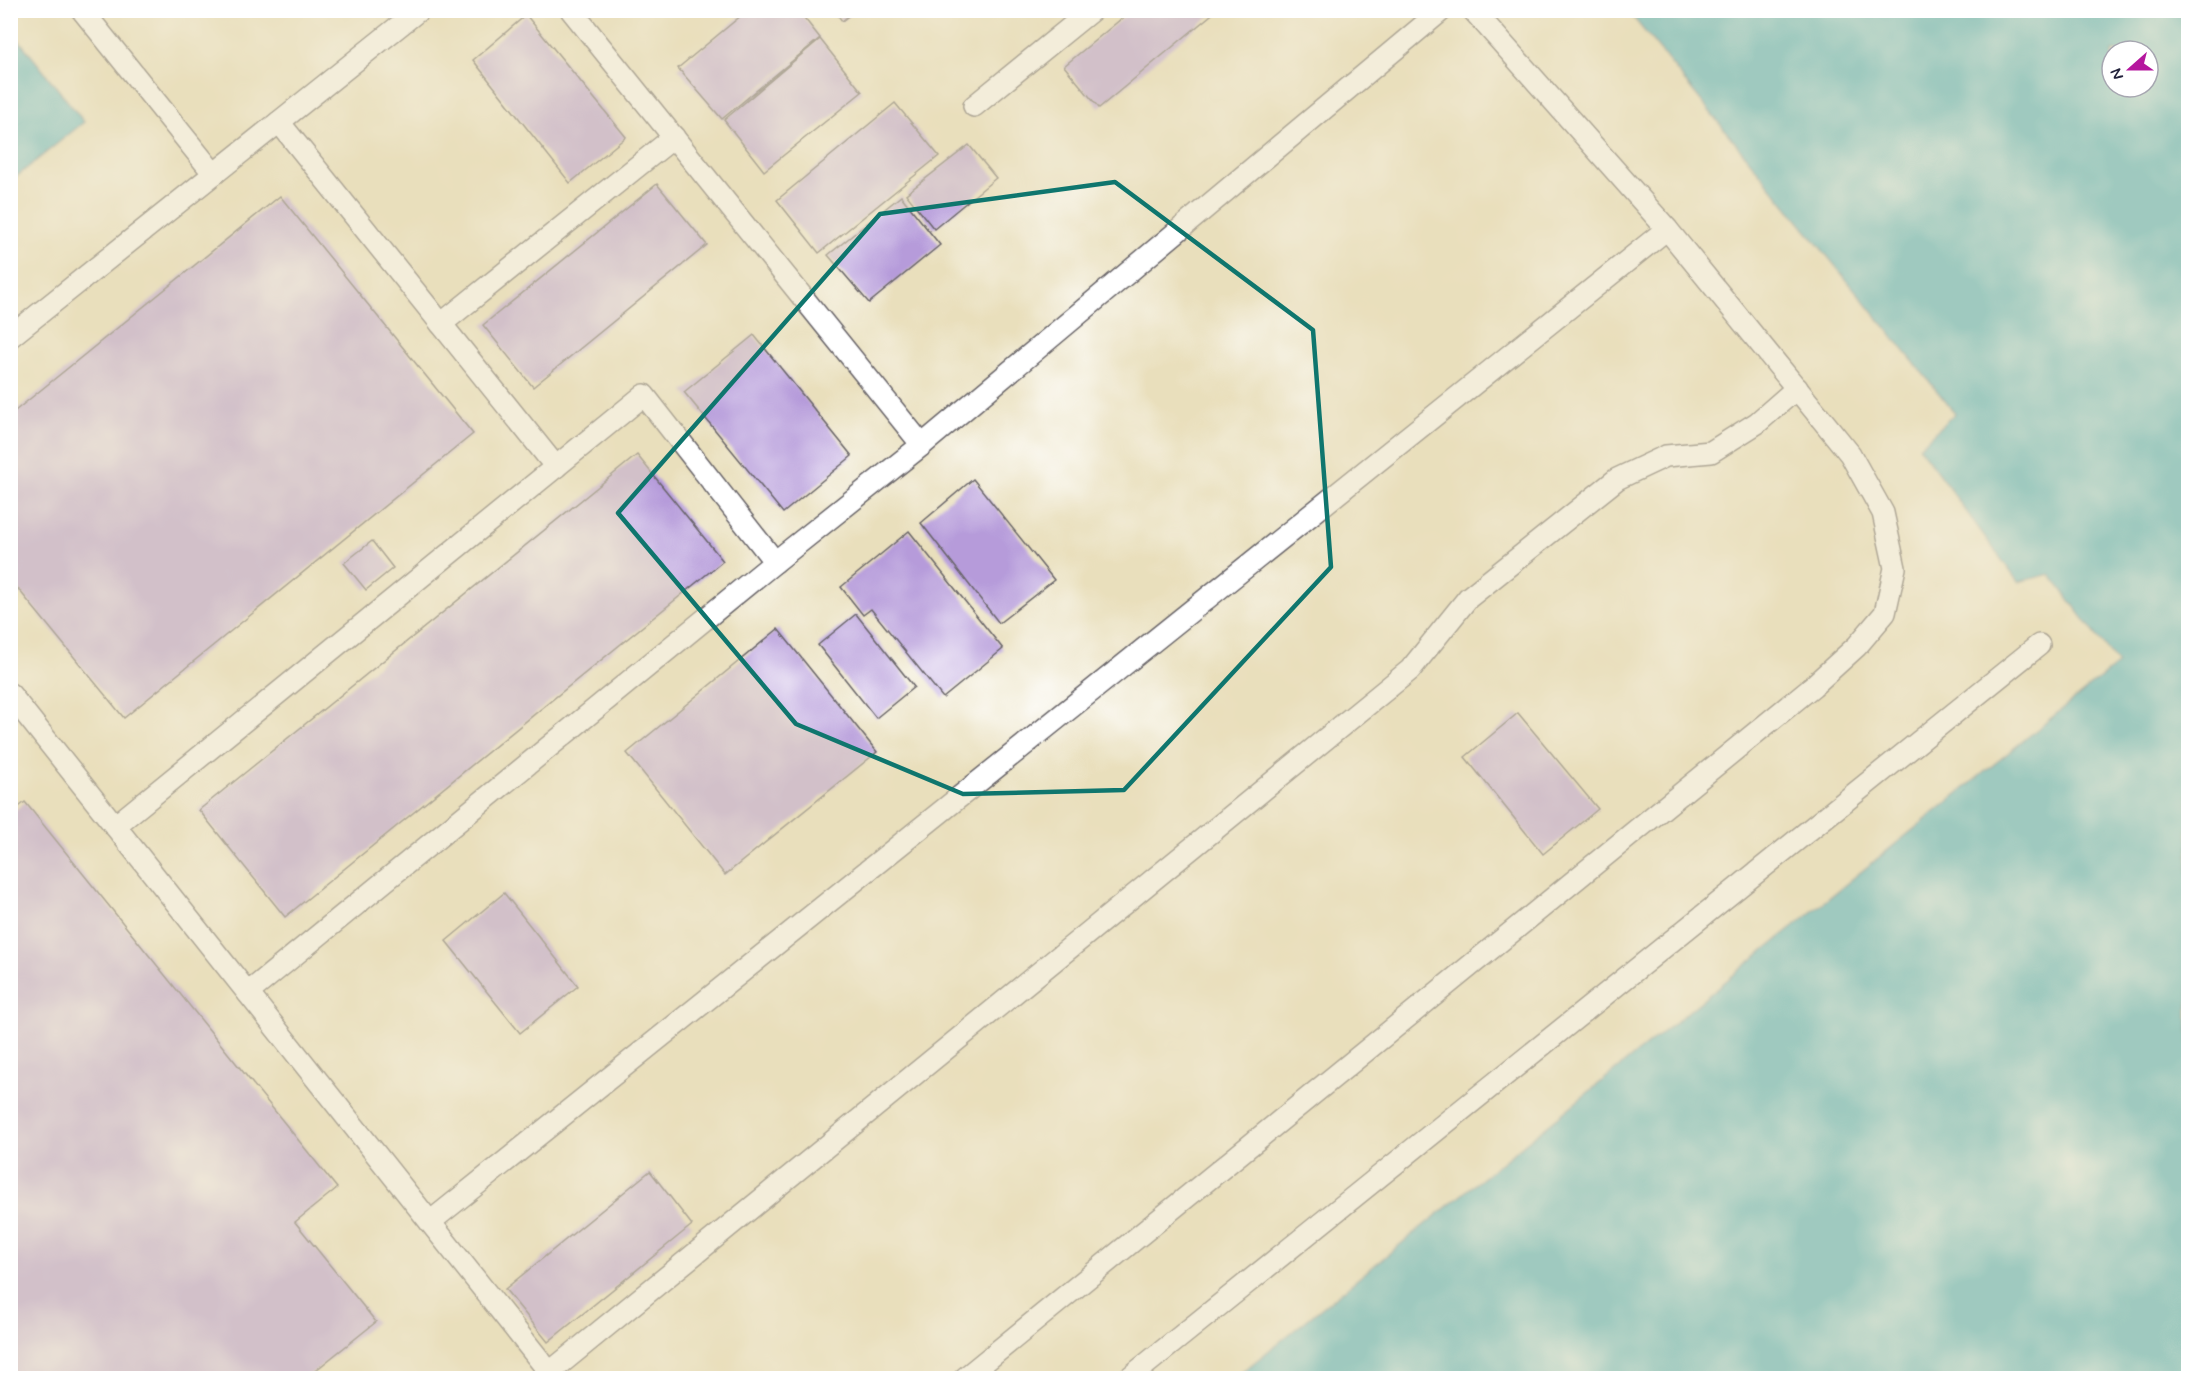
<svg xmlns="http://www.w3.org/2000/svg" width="2199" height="1389" viewBox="0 0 2199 1389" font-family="Mynerve,sans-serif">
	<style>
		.water { fill: #45b0c3; stroke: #34697f; stroke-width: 1.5; fill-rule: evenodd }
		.building { fill: #b69bda }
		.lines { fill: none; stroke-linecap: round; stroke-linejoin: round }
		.lane-casing { stroke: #686468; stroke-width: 24 }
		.lane { stroke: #fff; stroke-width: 21 }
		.marked { fill: none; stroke: #0f766e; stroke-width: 4.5; stroke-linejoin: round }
	</style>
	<rect width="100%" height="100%" fill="#fff"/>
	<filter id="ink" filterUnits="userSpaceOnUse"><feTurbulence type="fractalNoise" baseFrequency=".0167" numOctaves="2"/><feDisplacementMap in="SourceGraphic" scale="12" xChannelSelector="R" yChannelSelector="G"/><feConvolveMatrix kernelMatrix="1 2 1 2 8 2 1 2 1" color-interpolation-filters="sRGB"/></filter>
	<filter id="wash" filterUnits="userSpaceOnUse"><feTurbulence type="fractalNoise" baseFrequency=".008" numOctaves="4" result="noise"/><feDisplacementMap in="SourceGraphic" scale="24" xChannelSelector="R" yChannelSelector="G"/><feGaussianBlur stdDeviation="1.35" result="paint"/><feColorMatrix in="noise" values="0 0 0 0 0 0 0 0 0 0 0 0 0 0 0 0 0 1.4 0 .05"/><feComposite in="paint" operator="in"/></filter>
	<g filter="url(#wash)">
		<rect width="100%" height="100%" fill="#e9dfbc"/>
		<!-- water -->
		<g class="water">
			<path d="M1628 11H2188V1378H1235L2118 664 2050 574 2018 582 1919 447 1955 413ZM2112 51H2148V87H2112Z"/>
			<path d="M11 30 84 122 11 181H10Z"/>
		</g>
		<g id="blocks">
			<!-- building -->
			<g class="building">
				<path d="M748 10H798L820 38 722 119 678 68Z"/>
				<path d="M834 10H856L842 21Z"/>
				<path d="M1132 10H1217L1099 108 1064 66Z"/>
				<path d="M526 15 626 137 570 183 473 60Z"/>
				<path d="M820 39 862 92 764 171 724 120Z"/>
				<path d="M895 103 939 156 819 253 777 200Z"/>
				<path d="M969 145 996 178 934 229 906 194Z"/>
				<path d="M657 184 707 245 533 387 483 325Z"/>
				<path d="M280 196 473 434 124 718 10 579V415Z"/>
				<path d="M901 196 940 245 869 303 828 255Z"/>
				<path d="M754 335 852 456 783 513 684 392Z"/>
				<path d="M637 455 723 561 285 917 199 810Z"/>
				<path d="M973 479 1054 580 999 623 921 523Z"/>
				<path d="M909 531 1003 649 943 698 871 609 863 615 841 587Z"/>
				<path d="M372 541 393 568 366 590 344 563Z"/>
				<path d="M856 614 914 687 876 718 818 645Z"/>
				<path d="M778 629 877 752 725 875 627 753Z"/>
				<path d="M1518 713 1598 809 1543 854 1465 757Z"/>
				<path d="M25 802 337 1188 295 1222 376 1322 306 1378H10V814Z"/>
				<path d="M504 893 578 986 520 1033 446 941Z"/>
				<path d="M650 1171 692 1225 548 1342 505 1289Z"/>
			</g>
		</g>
	</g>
	<g filter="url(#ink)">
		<use href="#blocks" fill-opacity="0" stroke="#686468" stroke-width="1.5"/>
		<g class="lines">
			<!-- lane casing -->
			<g class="lane-casing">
				<g id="lane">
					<path d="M82 10 214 174"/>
					<path d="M571 10 922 445"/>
					<path d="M974 106 1092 10"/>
					<path d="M279 122 556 467"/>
					<path d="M441 324 674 137"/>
					<path d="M10 337 419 10"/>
					<path d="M10 694 554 1378"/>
					<path d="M115 826 644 395 775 562"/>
					<path d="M248 993 775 562 922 445 1442 10"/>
					<path d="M430 1222 1667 229"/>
					<path d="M549 1373 1410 670 1468 598 1617 479 1666 456 1711 452 1757 423 1797 388"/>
					<path d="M965 1378 1813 686 1857 646 1885 613 1895 568 1883 513 1850 454 1667 229 1473 10"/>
					<path d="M1129 1378 2039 645"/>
				</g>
			</g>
			<!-- lane -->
			<use href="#lane" class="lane"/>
		</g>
	</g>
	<!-- marked area -->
	<path d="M0 0H2199V1389H0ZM1115 182 1313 330 1331 567 1124 790 963 794 796 724 618 513 880 214Z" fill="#e9dfbc" fill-opacity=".55" fill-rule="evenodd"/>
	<path class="marked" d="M1115 182 1313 330 1331 567 1124 790 963 794 796 724 618 513 880 214Z"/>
	<!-- margin -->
	<rect width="2199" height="1389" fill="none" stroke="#fff" stroke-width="36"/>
	<!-- north arrow -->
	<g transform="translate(2130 69) rotate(249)"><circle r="28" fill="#ffffff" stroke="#a7a7b1" stroke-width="1.5"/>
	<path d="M0-4.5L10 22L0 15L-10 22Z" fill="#b5179e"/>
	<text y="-9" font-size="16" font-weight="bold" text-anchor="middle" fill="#22223b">N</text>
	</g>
</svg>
